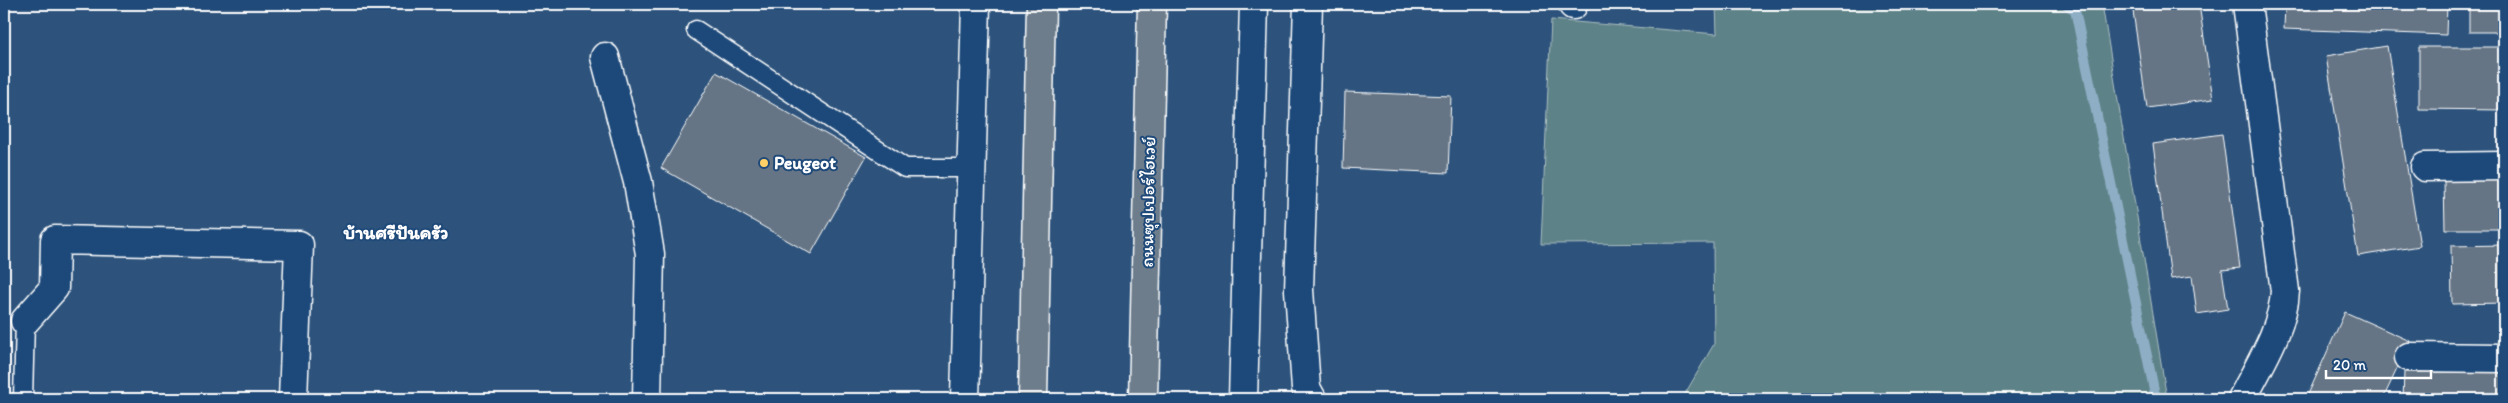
<svg xmlns="http://www.w3.org/2000/svg" width="2508" height="403" viewBox="0 0 2508 403" font-family="Itim,'Playpen Sans Thai',sans-serif">
	<style>
		.green { fill: #5d8287; stroke: #aec0c3 }
		.lines { fill: none; stroke-linecap: round; stroke-linejoin: round }
		.stream { stroke: #8eaec5; stroke-width: 10 }
		.building { fill: #667585; stroke: #fff }
		.service-casing { stroke: #fff; stroke-width: 21 }
		.minor-casing { stroke: #fff; stroke-width: 31 }
		.secondary-casing { stroke: #fff; stroke-width: 31 }
		.trunk-casing { stroke: #fff; stroke-width: 31 }
		.service { stroke: #1f4a7a; stroke-width: 18 }
		.minor { stroke: #1f4a7a; stroke-width: 28 }
		.secondary { stroke: #1f4a7a; stroke-width: 28 }
		.trunk { stroke: #6d7d8c; stroke-width: 28 }
		.poi-dot { fill: #ffd166; stroke: #1f4a7a; stroke-width: 2 }
		.labels { text-anchor: middle; stroke-width: 4; stroke-linejoin: round; paint-order: stroke }
		.poi-label { font-size: 18px; font-weight: bold; fill: #fff; stroke: #1f4a7a; text-anchor: start }
		.street-label { font-size: 18px; fill: #fff; stroke: #1f4a7a }
		.neighbourhood-label { font-size: 19px; font-weight: bold; fill: #fff; stroke: #1f4a7a }
	</style>
	<rect width="100%" height="100%" fill="#2d537c"/>
	<filter id="ink" filterUnits="userSpaceOnUse"><feTurbulence type="fractalNoise" baseFrequency=".02" numOctaves="2"/><feDisplacementMap in="SourceGraphic" scale="10" xChannelSelector="R" yChannelSelector="G"/><feConvolveMatrix kernelMatrix="1 2 1 2 8 2 1 2 1" color-interpolation-filters="sRGB"/></filter>
	<g filter="url(#ink)">
		<!-- green -->
		<path class="green" d="M1716 4H2102L2167 399H1682L1714 344 1713 243 1541 244 1551 20 1717 34Z"/>
		<g class="lines">
			<!-- stream -->
			<path class="stream" d="M2066 4 2075 10 2156 399"/>
		</g>
		<!-- building -->
		<g class="building">
			<path d="M2132 4H2199L2213 99 2147 108Z"/>
			<path d="M2285 4H2447L2446 35 2284 29Z"/>
			<rect x="2469" y="4" width="35" height="28"/>
			<path d="M2387 46 2420 246 2358 256 2326 56Z"/>
			<path d="M2419 47H2504V110L2419 109Z"/>
			<path d="M716 72 866 157 811 254 661 168Z"/>
			<path d="M1345 92 1451 96 1448 173 1343 168Z"/>
			<path d="M2222 134 2240 268 2222 270 2228 309 2197 314 2192 276 2171 279 2153 144Z"/>
			<path d="M2504 180V229H2445L2444 181Z"/>
			<path d="M2504 245V303L2452 304 2451 246Z"/>
			<path d="M2345 312 2410 341 2383 399H2306Z"/>
			<path d="M2404 372H2504V399H2403Z"/>
		</g>
		<g class="lines">
			<!-- service casing -->
			<g class="service-casing">
				<g id="service">
					<path d="M696 30 905 168H971"/>
					<path d="M23 399 25 321"/>
				</g>
			</g>
			<!-- minor casing -->
			<g class="minor-casing">
				<g id="minor">
					<path d="M1573 5V4"/>
					<path d="M605 57 638 182 650 254 647 399"/>
					<path d="M2425 167 2504 166"/>
					<path d="M25 321 54 288 55 240 299 245 293 399"/>
					<path d="M2409 357 2504 358"/>
					<path d="M2242 399C2259 365 2283 330 2285 291L2247 4"/>
				</g>
			</g>
			<!-- secondary casing -->
			<g class="secondary-casing">
				<g id="secondary">
					<path d="M1308 4 1299 290 1306 388 1312 399"/>
					<path d="M965 399 976 4"/>
					<path d="M1243 399 1254 4"/>
				</g>
			</g>
			<!-- trunk casing -->
			<g class="trunk-casing">
				<g id="trunk">
					<path d="M1033 399 1041 4"/>
					<path d="M1143 399 1152 4"/>
				</g>
			</g>
			<!-- service -->
			<use href="#service" class="service"/>
			<!-- minor -->
			<use href="#minor" class="minor"/>
			<!-- secondary -->
			<use href="#secondary" class="secondary"/>
			<!-- trunk -->
			<use href="#trunk" class="trunk"/>
		</g>
	</g>
	<!-- markers -->
	<circle class="poi-dot" cx="764" cy="163" r="5"/>
	<g class="labels">
		<!-- poi labels -->
		<g class="poi-label">
			<text x="774" y="169">Peugeot</text>
		</g>
		<!-- street labels -->
		<g class="street-label">
			<text transform="translate(1148 202) rotate(-89)" y="6">ถนนซุปเปอร์ไฮเวย์</text>
		</g>
		<!-- neighbourhood labels -->
		<g class="neighbourhood-label">
			<text x="396" y="239">บ้านศรีปันครัว</text>
		</g>
	</g>
	<!-- margin -->
	<rect width="2508" height="403" fill="none" stroke="#1f4a7a" stroke-width="20"/>
	<rect x="10" y="10" width="2488" height="383" fill="none" stroke="#fff" stroke-width="2" filter="url(#ink)"/>
	<!-- scale -->
	<path d="M2326 370v8h105v-8" fill="none" stroke="#ffffff" stroke-width="2.5"/>
	<text x="2333" y="370" font-size="15" fill="#ffffff" stroke="#1f4a7a" stroke-width="4" paint-order="stroke">20 m</text>
</svg>
